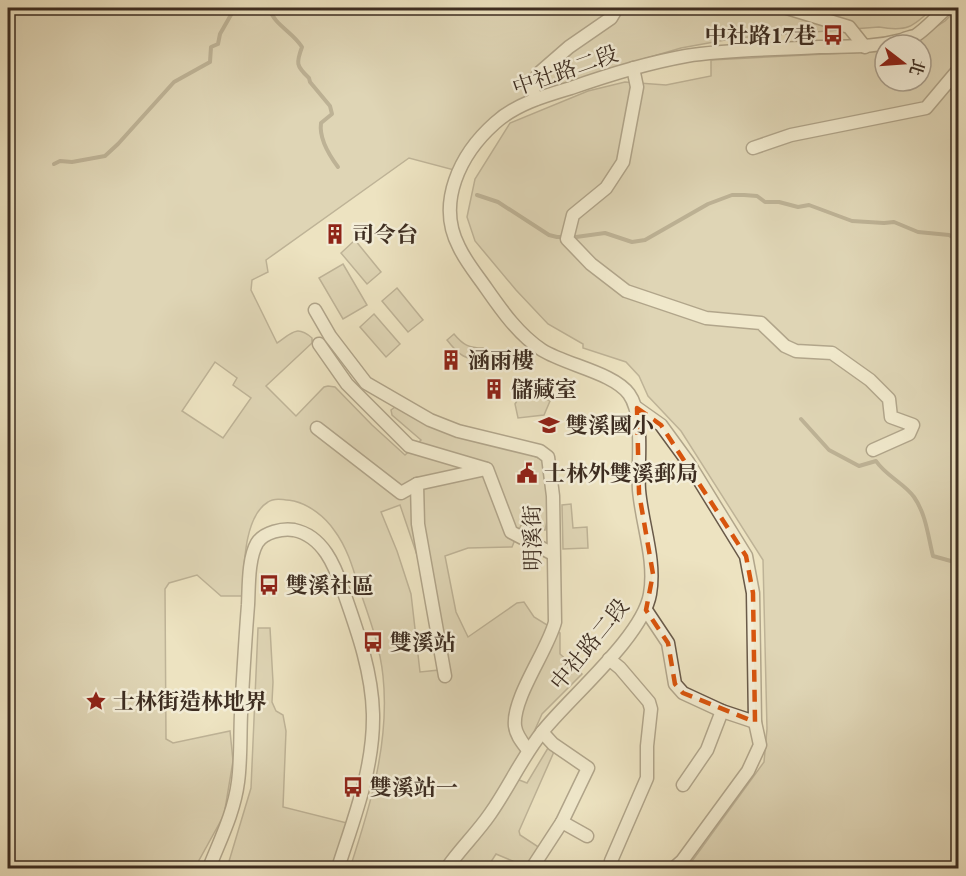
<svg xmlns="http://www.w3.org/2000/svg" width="966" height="876" viewBox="0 0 966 876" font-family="'EB Garamond','Noto Serif TC',serif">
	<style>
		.green { fill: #cfc4a6; stroke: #867864; stroke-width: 1.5; fill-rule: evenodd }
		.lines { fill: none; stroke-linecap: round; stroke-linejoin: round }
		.stream { stroke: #837561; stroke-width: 4 }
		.minor-casing { stroke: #695a49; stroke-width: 15 }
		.minor { stroke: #f3edd7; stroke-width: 12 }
		.marked { fill: none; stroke: #d7550e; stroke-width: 4.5; stroke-dasharray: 12 8; stroke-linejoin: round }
		.labels { text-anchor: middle; stroke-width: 5; stroke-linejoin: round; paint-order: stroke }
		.poi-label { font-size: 22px; font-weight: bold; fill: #3d2d21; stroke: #f3edd7; text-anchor: start }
		.street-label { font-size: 22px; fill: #3d2d21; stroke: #f3edd7 }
	</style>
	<rect width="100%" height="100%" fill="#ede3c1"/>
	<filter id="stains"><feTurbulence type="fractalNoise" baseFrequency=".00333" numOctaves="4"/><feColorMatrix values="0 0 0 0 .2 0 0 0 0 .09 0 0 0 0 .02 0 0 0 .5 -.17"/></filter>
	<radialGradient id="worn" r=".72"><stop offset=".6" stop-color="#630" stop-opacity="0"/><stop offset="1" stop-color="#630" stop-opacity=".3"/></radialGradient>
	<!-- green -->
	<g class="green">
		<path d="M8 8H933C913 27 907 32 879 27L736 38 681 48 640 60 527 100 454 170 409 158 266 260 268 272 252 280 251 290 277 343C291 334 296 324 312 338V343L266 386 296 416 324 387 328 386 335 387 372 425 405 455 421 440 392 415 391 410 395 407 514 448 541 459 546 463 548 517 545 530 521 525 512 547 468 548 445 556 456 612 468 637 517 603 524 602 534 617 560 633V654L582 674 542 714 529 743 490 807 448 857 441 868H350C370 807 390 742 383 676 380 646 369 617 359 588 353 568 347 547 334 530 325 517 310 505 294 501 286 500 275 497 268 502 243 517 244 571 242 596H221L197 575 169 583 165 589 166 739 173 743 230 731 233 761 224 815 197 864V868H8ZM215 362 237 378 233 385 251 398 223 438 182 411ZM400 505 417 555 429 603 439 670 420 672 411 594 397 551 381 512Z"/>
		<path d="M958 8V868H687L764 762 767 729 763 560 681 431 648 396 639 376 626 362 583 348V344L548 324 516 290 475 241 467 217 475 179 510 123 588 91 625 82 666 85 711 76V60L885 51V81H921V45H909L945 21Z"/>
		<path d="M355 240 381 272 367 284 341 253Z"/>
		<path d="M343 264 367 305 343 319 319 278Z"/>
		<path d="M397 288 423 320 408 332 382 301Z"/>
		<path d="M374 314 400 344 386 357 360 327Z"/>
		<path d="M454 334C463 345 469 348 483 348L485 357C468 364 457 353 447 340Z"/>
		<path d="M525 388 550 401 544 415 518 418 515 404Z"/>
		<path d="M571 504 573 528 587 527 588 548 563 549 562 505Z"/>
		<path d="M258 628H270L273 682 272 702 276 711 283 715 286 731 283 807 347 823 333 868H227L251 788Z"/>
		<path d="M548 748H554L553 754 519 831 520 835 540 848 527 867 496 854 487 868H452L514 778 527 783Z"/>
	</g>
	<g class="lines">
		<!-- stream -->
		<g class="stream">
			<path d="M269 8C274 25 293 32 302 47 296 63 296 66 309 78L310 82 330 106 332 114 321 123C319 138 329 155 338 167"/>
			<path d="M54 164 60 161 72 162 105 156 118 144 174 82 210 62 211 47 218 44 220 34 232 13 241 10 242 8"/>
			<path d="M477 195 498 202 549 235 557 237H576L605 233 632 242 645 240 708 204 732 195H744L757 196 765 202H779L798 207 809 205 852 221 884 223 894 222 918 232 949 235 958 240"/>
			<path d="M801 419 829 450 859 466 876 461C886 476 904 483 914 497 926 514 928 536 933 556L958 563"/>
		</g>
		<!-- minor casing -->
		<g class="minor-casing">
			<g id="minor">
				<path d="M787 8 849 27 865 47"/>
				<path d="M633 68 637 87 623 162 606 188 573 215 567 239 591 264 626 291 706 318 761 323 785 346 796 351 832 353 870 380 889 399 891 417 913 425 909 434 873 450"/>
				<path d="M536 99 533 90 538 74 569 47 611 18 617 8"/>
				<path d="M753 148 791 135 926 108 958 70"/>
				<path d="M315 310 330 336 366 383 430 420 458 431 540 451 548 457 553 496 555 622C548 650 512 698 515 726 516 735 522 742 528 750"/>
				<path d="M319 344 347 384 409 446 487 469 511 532 553 554"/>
				<path d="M637 408 661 425 688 462 746 556 753 593 755 722 760 745 748 771 682 861 674 868"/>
				<path d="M317 428 401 493 417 484 486 469"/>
				<path d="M417 484 418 524 445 676"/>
				<path d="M646 610 668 643 675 684 683 693 722 711 755 722"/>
				<path d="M609 659 620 668 649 702 651 709 647 746V778L611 861"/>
				<path d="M542 732 553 744 588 768 562 822 587 836"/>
				<path d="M683 785 707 750 722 711"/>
				<path d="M209 868C220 840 234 813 238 782 241 760 240 737 241 714 243 678 245 642 248 605 249 586 248 559 257 543 264 532 283 528 294 530 323 536 335 566 343 590 357 630 372 671 373 714 374 768 354 818 338 868"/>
				<path d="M447 868C460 849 477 833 490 814 509 787 522 757 543 731 570 697 643 636 650 594 656 560 642 525 639 490 637 464 645 416 629 394 614 373 566 365 542 350 519 335 502 311 486 288 477 275 466 262 459 247 436 203 460 154 495 123 516 104 544 96 571 88 608 75 647 63 686 56 729 49 775 50 819 47 849 46 872 48 902 40 903 39 914 36 915 36 926 29 937 16 947 8"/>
				<path d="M532 868 562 822"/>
			</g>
		</g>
		<!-- minor -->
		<use href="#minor" class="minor"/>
	</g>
	<!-- marked area -->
	<path d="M0 0H966V876H0ZM637 408 661 425 746 556 753 593 755 722 683 693 675 684 668 643 646 610 653 574 639 493Z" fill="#ede3c1" fill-opacity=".55" fill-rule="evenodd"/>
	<path class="marked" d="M637 408 661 425 746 556 753 593 755 722 683 693 675 684 668 643 646 610 653 574 639 493Z"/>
	<!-- icons -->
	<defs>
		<g id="bus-bare" transform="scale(1.62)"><path d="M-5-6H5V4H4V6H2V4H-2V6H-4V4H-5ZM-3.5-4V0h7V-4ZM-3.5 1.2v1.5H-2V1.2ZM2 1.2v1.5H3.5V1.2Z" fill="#8f2418" stroke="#f3edd7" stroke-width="2.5" paint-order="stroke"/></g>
		<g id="building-bare" transform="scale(1.62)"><path d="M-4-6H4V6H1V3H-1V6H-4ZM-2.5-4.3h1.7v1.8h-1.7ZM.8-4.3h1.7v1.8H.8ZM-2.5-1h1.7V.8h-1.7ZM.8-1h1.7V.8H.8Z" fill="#8f2418" stroke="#f3edd7" stroke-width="2.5" paint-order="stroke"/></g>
		<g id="school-bare" transform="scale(1.62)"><path d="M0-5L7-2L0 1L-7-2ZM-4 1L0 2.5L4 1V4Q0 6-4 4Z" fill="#8f2418" stroke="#f3edd7" stroke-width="2.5" paint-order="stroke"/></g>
		<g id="civic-bare" transform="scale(1.62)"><path d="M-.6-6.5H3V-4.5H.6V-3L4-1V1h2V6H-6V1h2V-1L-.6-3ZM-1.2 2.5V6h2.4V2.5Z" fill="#8f2418" stroke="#f3edd7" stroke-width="2.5" paint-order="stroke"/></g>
		<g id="sight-bare" transform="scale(1.62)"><path d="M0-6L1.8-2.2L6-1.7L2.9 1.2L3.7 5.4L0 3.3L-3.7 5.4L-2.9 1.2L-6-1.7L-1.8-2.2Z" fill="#8f2418" stroke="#f3edd7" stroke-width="2.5" paint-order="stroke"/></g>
	</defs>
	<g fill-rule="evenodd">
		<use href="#bus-bare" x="833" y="35"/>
		<use href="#building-bare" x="335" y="234"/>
		<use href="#building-bare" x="451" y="360"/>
		<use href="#building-bare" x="494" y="389"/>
		<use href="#school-bare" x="549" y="425"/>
		<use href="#civic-bare" x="527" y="473"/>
		<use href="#bus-bare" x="269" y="585"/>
		<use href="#bus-bare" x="373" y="642"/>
		<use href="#sight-bare" x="96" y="701"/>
		<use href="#bus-bare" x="353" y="787"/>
	</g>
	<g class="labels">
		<!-- poi labels -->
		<g class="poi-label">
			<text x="816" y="43" text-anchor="end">中社路17巷</text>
			<text x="352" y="242">司令台</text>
			<text x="468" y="368">涵雨樓</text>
			<text x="511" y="397">儲藏室</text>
			<text x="566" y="433">雙溪國小</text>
			<text x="544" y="481">士林外雙溪郵局</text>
			<text x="286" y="593">雙溪社區</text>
			<text x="390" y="650">雙溪站</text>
			<text x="113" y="709">士林街造林地界</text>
			<text x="370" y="795">雙溪站一</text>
		</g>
		<!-- street labels -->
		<g class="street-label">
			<text transform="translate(565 70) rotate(-19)" y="8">中社路二段</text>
			<text transform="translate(532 538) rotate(-91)" y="8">明溪街</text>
			<text transform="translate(589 644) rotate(-51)" y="8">中社路二段</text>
		</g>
	</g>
	<!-- margin -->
	<rect width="966" height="876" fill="none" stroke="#ede3c1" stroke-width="30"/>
	<rect x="9" y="9" width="948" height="858" fill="none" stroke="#3d2d21" stroke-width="3"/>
	<rect x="15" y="15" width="936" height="846" fill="none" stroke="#3d2d21" stroke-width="1.5"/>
	<!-- north arrow -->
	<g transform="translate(903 63) rotate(107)"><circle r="28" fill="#f3edd7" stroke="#aaa08e" stroke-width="1.5"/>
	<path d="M0-4.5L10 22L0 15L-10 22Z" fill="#8f2418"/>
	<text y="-9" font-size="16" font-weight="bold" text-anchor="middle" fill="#3d2d21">北</text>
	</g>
	<rect width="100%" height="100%" filter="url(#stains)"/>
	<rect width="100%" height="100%" fill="url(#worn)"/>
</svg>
